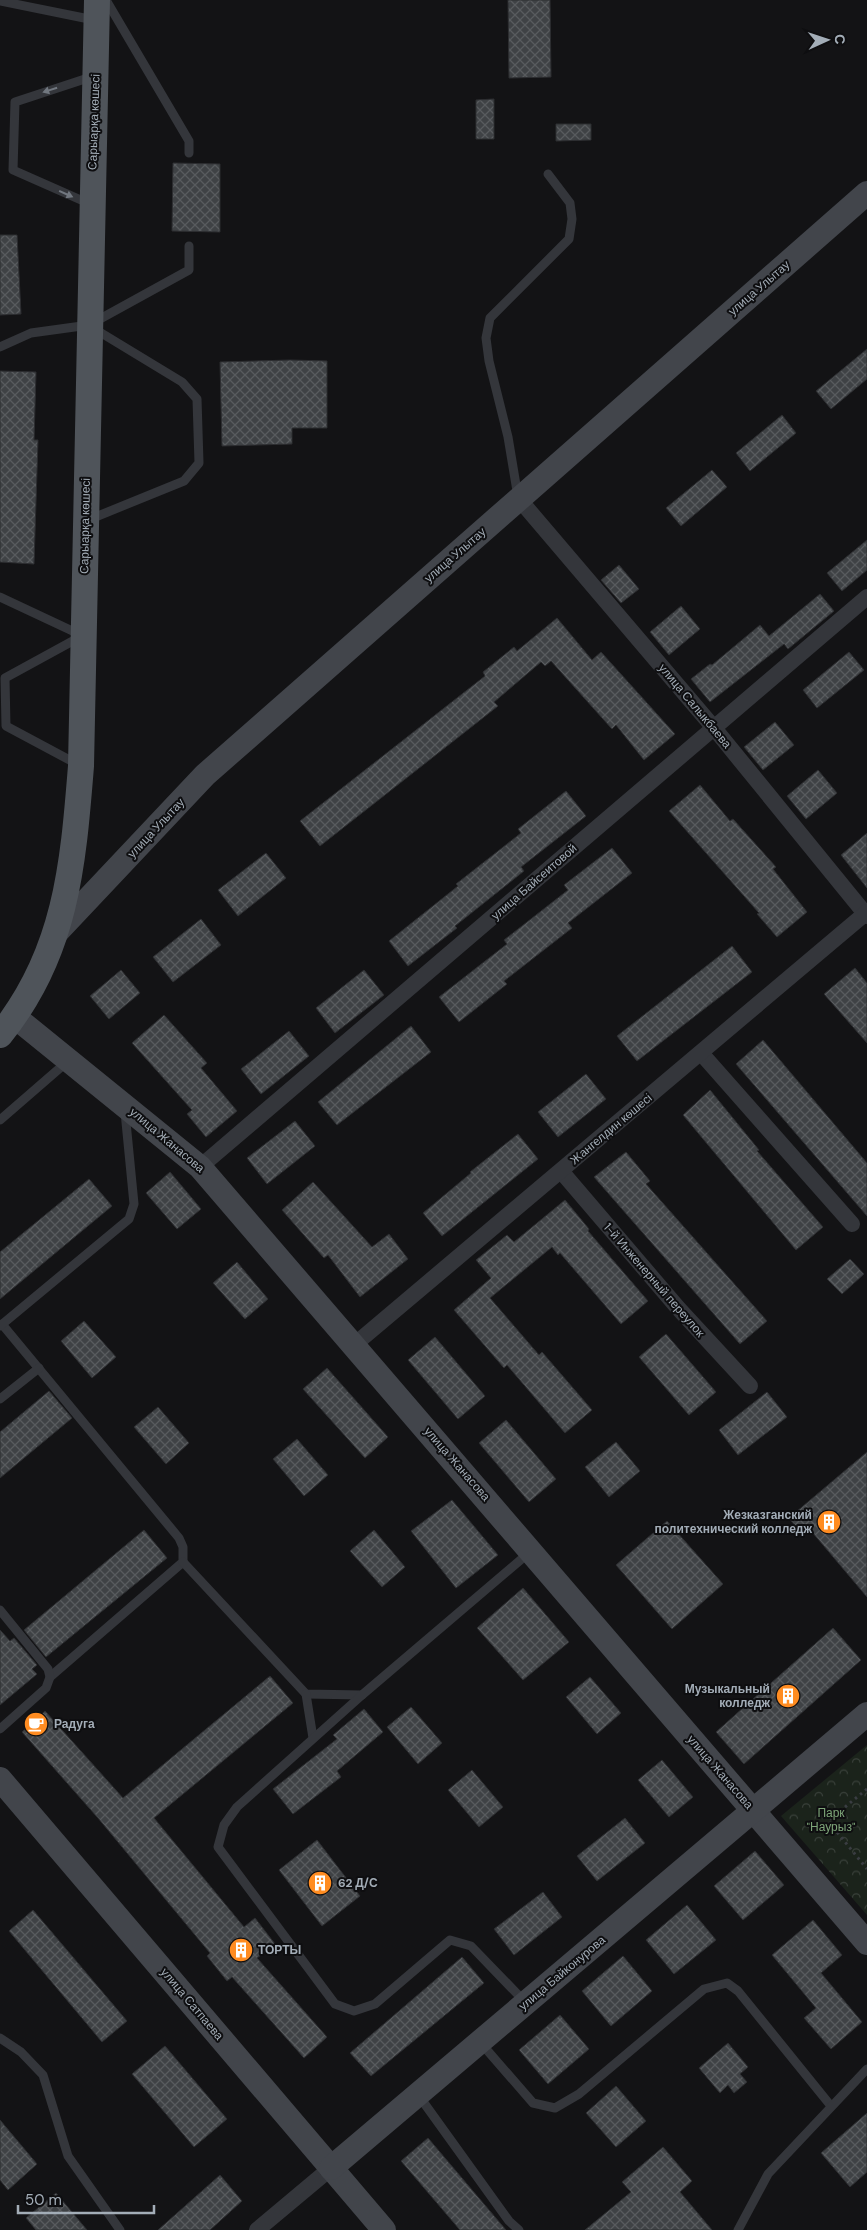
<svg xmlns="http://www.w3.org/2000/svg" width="867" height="2230" viewBox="0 0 867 2230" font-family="'DM Sans',sans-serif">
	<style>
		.forest { fill: url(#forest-crowns) }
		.building { fill: url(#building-cross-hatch); stroke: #2d2e31 }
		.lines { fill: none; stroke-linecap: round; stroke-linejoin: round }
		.path { stroke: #3a3d42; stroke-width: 3; stroke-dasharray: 2.5 4; stroke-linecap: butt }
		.lane { stroke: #34363b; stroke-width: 9 }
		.street { stroke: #34363b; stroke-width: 16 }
		.secondary { stroke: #42454b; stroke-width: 24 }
		.primary { stroke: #4f545a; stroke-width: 26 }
		.oneway { fill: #71777f }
		.labels { text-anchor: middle; stroke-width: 4; stroke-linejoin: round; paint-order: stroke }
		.street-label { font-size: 12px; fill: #a3adb7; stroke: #0e0e10 }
		.poi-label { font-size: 12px; font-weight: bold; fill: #a3adb7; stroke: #0e0e10; text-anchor: start }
		.park-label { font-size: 12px; fill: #7da478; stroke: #0e0e10 }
	</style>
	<defs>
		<pattern id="forest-crowns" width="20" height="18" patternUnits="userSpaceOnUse" patternTransform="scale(1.25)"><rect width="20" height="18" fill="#1b231b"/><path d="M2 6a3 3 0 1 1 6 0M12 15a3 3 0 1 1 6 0" fill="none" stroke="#39403a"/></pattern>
		<pattern id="building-cross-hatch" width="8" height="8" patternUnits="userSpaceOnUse" patternTransform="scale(1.25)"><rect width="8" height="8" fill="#3f4245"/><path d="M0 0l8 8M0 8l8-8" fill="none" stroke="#585b5e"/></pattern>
	</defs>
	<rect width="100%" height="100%" fill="#131315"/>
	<!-- forest -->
	<path class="forest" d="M867 1745V1915L781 1816Z"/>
	<!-- building -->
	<g class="building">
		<path d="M508 0H550L551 77 509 78Z"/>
		<path d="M494 99V139H476V100Z"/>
		<path d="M556 124H591V140L556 141Z"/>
		<path d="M173 163 220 164V232L172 231Z"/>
		<path d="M0 235H17L21 314 0 315Z"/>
		<path d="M867 349V379L831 409 816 391Z"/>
		<path d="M290 360 327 361V428H292V444L222 446 220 362Z"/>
		<path d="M0 371 36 372 34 440H38L34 564 0 562Z"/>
		<path d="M782 415 796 433 750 471 736 453Z"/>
		<path d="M712 470 727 487 681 526 666 508Z"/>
		<path d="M867 540V570L842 591 827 573Z"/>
		<path d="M619 565 639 589 621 603 601 580Z"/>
		<path d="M820 594 834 611 788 649 784 644 710 702 691 679 710 664 712 665 760 625 769 636Z"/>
		<path d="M681 606 700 629 669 655 650 632Z"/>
		<path d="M557 618 592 660 601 652 675 734 644 760 616 725 612 729 551 661 545 666 541 662 494 702 498 706 320 846 300 821 485 676 483 672 514 647 517 651Z"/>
		<path d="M849 652 864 670 817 708 803 690Z"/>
		<path d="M775 722 794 745 763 770 744 747Z"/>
		<path d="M818 770 837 793 806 819 787 796Z"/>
		<path d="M700 785 730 821 733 819 776 867 773 869 807 912 777 937 757 914 759 913 669 811Z"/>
		<path d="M566 791 586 816 521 867 524 871 455 926 457 928 408 966 389 941 458 886 456 884 521 833 518 829Z"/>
		<path d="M867 833V888L841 855Z"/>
		<path d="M612 848 632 873 568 923 572 928 504 981 507 984 459 1022 439 997 507 944 504 940 568 890 564 885Z"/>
		<path d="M266 853 286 878 238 916 218 890Z"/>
		<path d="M201 919 221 945 173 982 153 957Z"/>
		<path d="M732 946 752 972 637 1061 617 1036Z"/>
		<path d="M855 968 867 983V1043L824 994Z"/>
		<path d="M121 970 140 993 109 1019 90 996Z"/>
		<path d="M364 970 384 995 335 1033 316 1008Z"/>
		<path d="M164 1015 207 1063 201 1068 237 1111 206 1137 187 1114 192 1110 132 1043Z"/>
		<path d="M411 1026 431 1052 337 1125 318 1102Z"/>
		<path d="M289 1031 309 1056 261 1094 241 1069Z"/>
		<path d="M763 1040 867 1163V1216L736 1064Z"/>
		<path d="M586 1074 606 1099 558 1137 538 1112Z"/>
		<path d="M710 1090 759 1150 757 1151 823 1227 796 1250 683 1115Z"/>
		<path d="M295 1121 315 1146 267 1184 247 1158Z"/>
		<path d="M518 1134 538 1159 442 1236 423 1213 471 1173 470 1172Z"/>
		<path d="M626 1152 650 1181 646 1184 767 1321 740 1344 594 1177Z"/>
		<path d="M170 1172 201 1209 177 1229 146 1193Z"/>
		<path d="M89 1179 112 1206 0 1299V1252Z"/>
		<path d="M313 1182 372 1247 389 1234 408 1259 360 1297 328 1255 324 1258 282 1210Z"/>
		<path d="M565 1200 589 1229 588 1231 648 1301 621 1324 560 1253 558 1255 552 1247 490 1298 539 1355 542 1352 592 1410 565 1433 507 1365 504 1368 454 1310 491 1278 476 1260 507 1235 514 1242Z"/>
		<path d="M850 1259 864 1274 842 1294 827 1279Z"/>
		<path d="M237 1262 268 1299 245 1319 213 1283Z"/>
		<path d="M84 1321 116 1357 92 1378 61 1341Z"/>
		<path d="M666 1334 716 1392 689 1415 639 1357Z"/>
		<path d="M435 1337 485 1396 458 1419 408 1360Z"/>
		<path d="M327 1368 388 1437 365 1458 303 1389Z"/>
		<path d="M49 1391 72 1418 0 1478V1432Z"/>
		<path d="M767 1392 787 1417 738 1455 719 1430Z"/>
		<path d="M158 1407 189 1443 166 1464 134 1427Z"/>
		<path d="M506 1420 556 1479 529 1502 479 1443Z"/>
		<path d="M297 1439 328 1475 304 1496 273 1459Z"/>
		<path d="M616 1442 640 1471 609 1497 585 1467Z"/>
		<path d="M867 1452V1597L807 1526 800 1532 789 1518Z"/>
		<path d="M452 1500 498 1555 456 1588 411 1531Z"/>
		<path d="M667 1521 723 1584 672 1629 616 1565Z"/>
		<path d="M144 1530 167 1558 46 1657 24 1630Z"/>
		<path d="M374 1530 405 1567 382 1587 350 1551Z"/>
		<path d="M523 1588 569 1642 523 1680 477 1628Z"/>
		<path d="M833 1628 861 1660 744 1764 716 1732Z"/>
		<path d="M0 1630 10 1641 14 1638 37 1665 32 1669 37 1674 0 1705Z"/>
		<path d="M270 1676 293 1703 154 1818 244 1927 255 1918 275 1944 257 1958 327 2037 304 2058 232 1977 227 1981 207 1956 210 1953 98 1818 22 1732 45 1711 123 1798Z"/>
		<path d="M590 1677 621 1713 597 1734 566 1697Z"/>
		<path d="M411 1707 442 1743 418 1764 387 1727Z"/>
		<path d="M364 1709 383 1732 337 1771 341 1777 293 1814 273 1789 337 1739 333 1735Z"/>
		<path d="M662 1760 693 1797 669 1817 638 1780Z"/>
		<path d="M472 1770 503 1807 479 1827 448 1790Z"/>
		<path d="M625 1818 645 1843 597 1881 577 1856Z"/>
		<path d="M317 1840 360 1896 322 1926 279 1870Z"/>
		<path d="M755 1851 784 1885 743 1920 714 1886Z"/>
		<path d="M543 1892 562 1917 514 1955 494 1929Z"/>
		<path d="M687 1905 716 1940 674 1974 646 1940Z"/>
		<path d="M33 1910 127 2021 102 2042 9 1931Z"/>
		<path d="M813 1920 842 1955 821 1973 862 2022 831 2049 804 2018 816 2008 772 1955Z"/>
		<path d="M623 1956 652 1991 611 2026 582 1991Z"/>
		<path d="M462 1957 484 1983 371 2076 350 2053Z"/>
		<path d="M560 2015 589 2049 548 2084 519 2050Z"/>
		<path d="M728 2043 748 2067 740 2074 747 2082 734 2093 728 2085 720 2093 699 2068Z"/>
		<path d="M165 2046 227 2119 194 2147 132 2074Z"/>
		<path d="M616 2086 646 2121 616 2147 586 2113Z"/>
		<path d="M867 2113V2172L850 2187 821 2153Z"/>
		<path d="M0 2120 37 2164 8 2190 0 2180Z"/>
		<path d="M428 2138 506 2230H460L401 2161Z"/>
		<path d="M663 2147 692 2181 680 2192 712 2230H585L631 2192 622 2182Z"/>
		<path d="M220 2175 242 2201 210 2230H158Z"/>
		<path d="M56 2193 87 2230H36L26 2218Z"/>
	</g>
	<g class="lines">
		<!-- path -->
		<path class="path" d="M867 1789 828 1821 867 1869"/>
		<!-- lane -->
		<g class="lane">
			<path d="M106 0 189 141V153"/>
			<path d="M0 1 94 20"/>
			<path d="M90 204 13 170 15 102 94 76"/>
			<path d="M0 347 31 333 89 325 189 270V246"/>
			<path d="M518 497 508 437 489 361 486 338 490 318 569 239 572 219 570 203 548 174"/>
			<path d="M88 520 184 481 199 463 197 399 182 382 93 328"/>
			<path d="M0 597 81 635"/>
			<path d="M77 764 6 726 5 678 80 637"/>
			<path d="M0 1120 68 1061"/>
			<path d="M2 1324 179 1538 183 1547V1562L50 1677"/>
			<path d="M0 1326 129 1219 134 1204 125 1112"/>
			<path d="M0 1399 39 1368"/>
			<path d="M183 1562 306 1694 362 1695"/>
			<path d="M0 1610 48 1669 50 1677 46 1688 0 1729"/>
			<path d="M306 1694 313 1738"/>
			<path d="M526 2003 471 1946 450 1940 375 2004 354 2011 335 2004 218 1847 224 1825 237 1807 362 1695 531 1551"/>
			<path d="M0 2038 21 2052 43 2075 68 2156 120 2230"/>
			<path d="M480 2042 533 2103 555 2108 579 2094 704 1989 727 1983 738 1991 831 2106"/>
			<path d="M419 2096 509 2221 519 2230"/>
			<path d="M738 2230 768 2174 867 2069"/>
		</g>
		<!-- street -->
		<g class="street">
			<path d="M519 499 714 728 867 916"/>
			<path d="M701 1053 852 1224"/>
			<path d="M200 1167 867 597"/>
			<path d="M561 1171 678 1308 750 1386"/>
			<path d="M354 1345 867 912"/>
			<path d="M257 2230 331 2168"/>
		</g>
		<!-- secondary -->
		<g class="secondary">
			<path d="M57 932 205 775 867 193"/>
			<path d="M15 1017 200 1167 867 1943"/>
			<path d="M0 1779 384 2230"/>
			<path d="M331 2168 867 1714"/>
		</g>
		<!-- primary -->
		<path class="primary" d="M0 1035C66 954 73 866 81 766L97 0"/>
	</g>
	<!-- one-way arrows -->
	<defs><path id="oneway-solid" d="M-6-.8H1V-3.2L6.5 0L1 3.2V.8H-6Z" transform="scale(1.25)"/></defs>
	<g class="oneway">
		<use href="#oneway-solid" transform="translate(50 90) rotate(162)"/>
		<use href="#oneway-solid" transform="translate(66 194) rotate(24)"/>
	</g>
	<!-- icons -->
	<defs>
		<g id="building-disc" transform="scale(1.25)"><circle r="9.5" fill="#ff8c21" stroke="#0e0e10"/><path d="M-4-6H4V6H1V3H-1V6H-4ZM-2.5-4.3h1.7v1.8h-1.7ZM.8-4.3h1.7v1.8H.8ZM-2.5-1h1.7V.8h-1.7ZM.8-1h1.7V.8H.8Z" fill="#fff"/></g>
		<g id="cafe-disc" transform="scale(1.25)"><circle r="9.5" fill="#ff8c21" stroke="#0e0e10"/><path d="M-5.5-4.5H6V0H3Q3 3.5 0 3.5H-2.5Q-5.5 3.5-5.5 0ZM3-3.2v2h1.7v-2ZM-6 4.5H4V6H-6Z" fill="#fff"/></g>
	</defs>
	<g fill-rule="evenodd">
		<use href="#building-disc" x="829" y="1522"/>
		<use href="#building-disc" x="788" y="1696"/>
		<use href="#cafe-disc" x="36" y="1724"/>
		<use href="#building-disc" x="320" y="1883"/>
		<use href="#building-disc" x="241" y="1950"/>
	</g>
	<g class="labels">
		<!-- street labels -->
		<g class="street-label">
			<text transform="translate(94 122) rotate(-88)" y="4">Сарыарқа көшесі</text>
			<text transform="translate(759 288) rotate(-41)" y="4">улица Улытау</text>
			<text transform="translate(85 526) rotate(-89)" y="4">Сарыарқа көшесі</text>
			<text transform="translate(455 555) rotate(-41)" y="4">улица Улытау</text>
			<text transform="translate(695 706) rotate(50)" y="4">улица Салыкбаева</text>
			<text transform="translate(156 828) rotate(-47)" y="4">улица Улытау</text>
			<text transform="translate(534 882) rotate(-41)" y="4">улица Байсеитовой</text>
			<text transform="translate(611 1129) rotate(-40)" y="4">Жангелдин көшесі</text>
			<text transform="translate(167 1140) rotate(40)" y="4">улица Жанасова</text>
			<text transform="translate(654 1280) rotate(49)" y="4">1-й Инженерный переулок</text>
			<text transform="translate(457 1464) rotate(49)" y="4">улица Жанасова</text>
			<text transform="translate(720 1772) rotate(49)" y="4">улица Жанасова</text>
			<text transform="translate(562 1973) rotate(-40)" y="4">улица Байконурова</text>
			<text transform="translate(192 2004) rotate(50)" y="4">улица Сатпаева</text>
		</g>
		<!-- poi labels -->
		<g class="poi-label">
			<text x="812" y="1519" text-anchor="end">Жезказганский<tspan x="812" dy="14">политехнический колледж</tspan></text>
			<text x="770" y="1693" text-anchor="end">Музыкальный<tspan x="770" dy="14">колледж</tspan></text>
			<text x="54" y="1728">Радуга</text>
			<text x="338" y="1887">62 Д/С</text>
			<text x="258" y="1954">ТОРТЫ</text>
		</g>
		<!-- park labels -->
		<g class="park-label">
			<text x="831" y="1817">Парк<tspan x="831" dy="14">"Наурыз"</tspan></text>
		</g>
	</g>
	<!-- north arrow -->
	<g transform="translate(827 40) rotate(87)" stroke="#0e0e10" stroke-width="4" paint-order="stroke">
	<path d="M0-4L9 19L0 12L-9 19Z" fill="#a3adb7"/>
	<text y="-8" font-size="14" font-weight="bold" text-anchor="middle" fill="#a3adb7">С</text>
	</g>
	<!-- scale -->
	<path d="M18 2205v8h136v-8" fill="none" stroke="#a3adb7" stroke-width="2.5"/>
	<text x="25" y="2205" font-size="15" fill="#a3adb7" stroke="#0e0e10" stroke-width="4" paint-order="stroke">50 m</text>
</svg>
